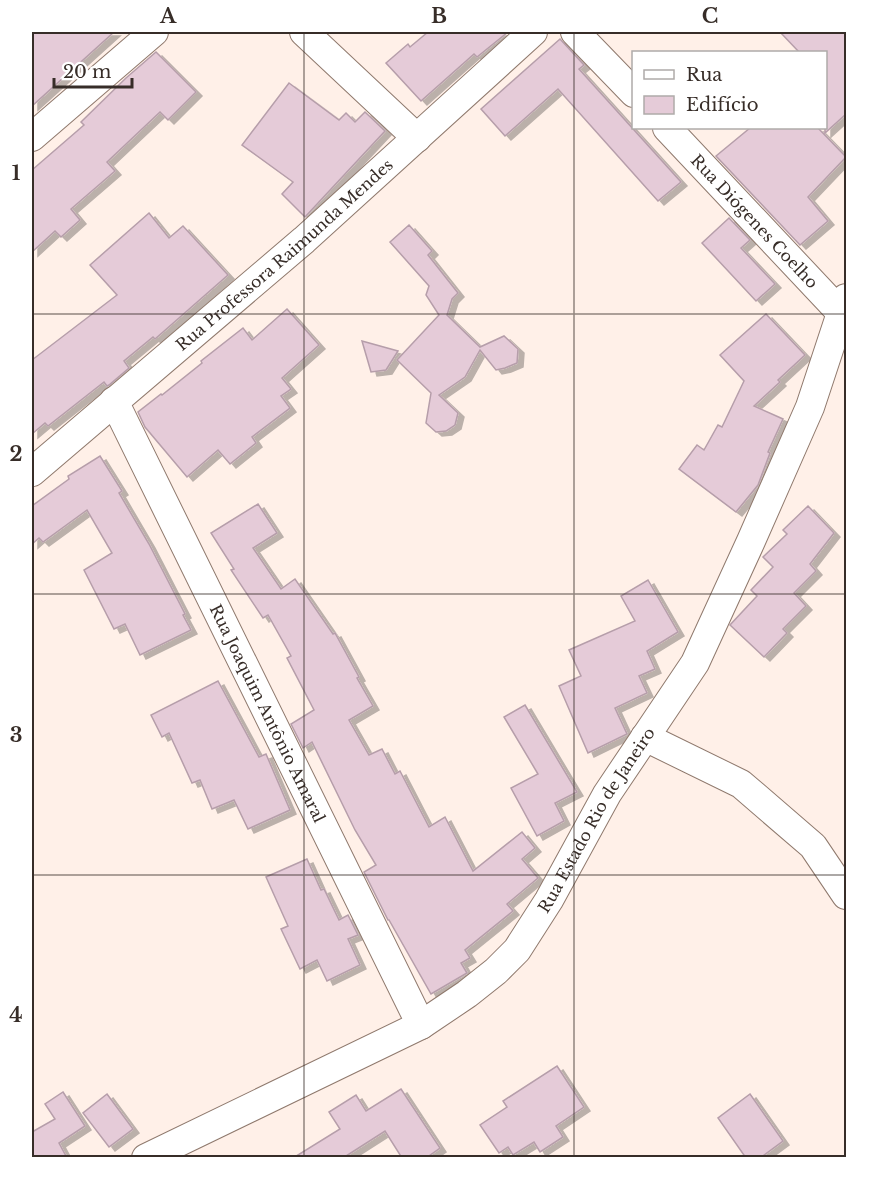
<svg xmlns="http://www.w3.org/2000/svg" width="878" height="1189" viewBox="0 0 878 1189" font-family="'Libre Baskerville',serif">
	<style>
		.building { fill: #e5cbd8; stroke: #b69eaa; stroke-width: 1.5; filter: url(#shadow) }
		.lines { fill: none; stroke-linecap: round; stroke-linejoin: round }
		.minor-casing { stroke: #8f796d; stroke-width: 30 }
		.minor { stroke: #fff; stroke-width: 28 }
		.grid { fill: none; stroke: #372d28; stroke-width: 1.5; stroke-opacity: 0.55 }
		.labels { text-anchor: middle; stroke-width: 4.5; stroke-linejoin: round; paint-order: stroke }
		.street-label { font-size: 16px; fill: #372d28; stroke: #fff }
		.neatline { fill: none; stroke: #372d28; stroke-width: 2 }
		.grid-label { font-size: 20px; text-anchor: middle; font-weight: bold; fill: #372d28 }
	</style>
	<defs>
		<filter id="shadow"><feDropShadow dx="6" dy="4" stdDeviation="0" flood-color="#0004"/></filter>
	</defs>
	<rect width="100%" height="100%" fill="#fff0e8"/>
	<!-- building -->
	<g class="building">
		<path d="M32 32H114L32 106Z"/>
		<path d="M428 32H508L477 57 474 54 421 101 386 63 408 44 410 47Z"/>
		<path d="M780 32H846V114L825 133V52H799Z"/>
		<path d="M560 39 584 65 579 69 681 182 658 201 558 89 505 136 481 109Z"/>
		<path d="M156 52 196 92 168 120 160 112 107 162 115 171 71 209 80 220 61 237 55 231 32 252V170L84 125 81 122 126 78Z"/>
		<path d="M289 83 339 120 346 113 355 122 365 112 385 131 305 217 282 194 293 182 242 145Z"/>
		<path d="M750 128H818L846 157 808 197 828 221 800 245 716 156Z"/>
		<path d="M149 213 169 238 183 226 228 275 155 339 153 337 124 361 129 368 109 385 107 386 104 382 48 426 45 423 32 434V360L117 295 90 265Z"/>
		<path d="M729 218 750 240 741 248 775 284 756 301 702 243Z"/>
		<path d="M409 225 432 251 428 255 458 293 452 299 447 315 480 347 504 336 518 349 517 363 505 368 496 370 480 350 465 377 439 395 458 413 455 425 446 431 436 432 426 423 431 393 397 360 439 315 426 295 429 286 390 242Z"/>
		<path d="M287 309 319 345 282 378 291 389 281 396 290 408 252 437 256 443 230 464 218 450 187 477 145 427 138 412 161 394 162 395 202 363 201 361 243 328 252 340Z"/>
		<path d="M766 314 805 355 778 380 780 382 754 406 783 419 768 452 770 453 758 485 736 512 679 469 697 445 704 450 718 425 722 427 744 381 720 355Z"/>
		<path d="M362 341 398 351 386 370 371 372Z"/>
		<path d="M100 456 122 491 119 493 149 544 185 614 183 615 191 630 140 655 125 624 114 629 84 570 112 553 87 510 43 542 39 538 32 544V506L69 479 68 476Z"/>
		<path d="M258 504 277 533 253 548 281 589 295 579 333 634 335 633 359 677 357 678 373 706 349 720 369 755 382 749 395 774 400 771 429 827 445 817 473 871 522 832 535 848 522 859 538 878 507 904 513 911 465 950 470 958 461 963 467 973 431 994 389 920H388L364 872 376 865 355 830 312 742 303 748 291 724 314 710 287 658 291 656 268 615 263 618 231 570 234 569 211 533Z"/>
		<path d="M808 506 834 533 810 564 816 571 794 593 806 606 783 629 787 633 764 657 730 625 757 596 751 590 773 567 763 557 787 534 783 530Z"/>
		<path d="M648 580 678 632 647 651 655 669 639 676 647 693 615 708 627 734 588 753 559 686 581 676 569 650 635 621 621 596Z"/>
		<path d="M218 681 259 757 266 754 290 810 248 829 234 800 212 809 200 780 192 783 169 733 162 737 151 715Z"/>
		<path d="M525 705 577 792 555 803 564 821 537 836 511 788 538 774 504 717Z"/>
		<path d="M307 859 321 890 324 889 339 920 348 915 358 935 348 939 360 965 327 981 317 960 300 969 281 929 288 926 266 877Z"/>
		<path d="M557 1066 584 1107 556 1126 563 1137 540 1152 534 1142 513 1155 508 1147 499 1153 480 1125 507 1107 503 1101Z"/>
		<path d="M401 1089 440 1148 426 1158H402L385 1131 343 1158H293L340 1129 329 1112 356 1095 366 1111Z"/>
		<path d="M63 1092 85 1126 59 1143 67 1158H32V1132L55 1119 45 1104Z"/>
		<path d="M107 1094 133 1129 109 1147 83 1113Z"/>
		<path d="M750 1094 783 1141 760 1158H746L718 1118Z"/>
	</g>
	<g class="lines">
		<!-- minor casing -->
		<g class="minor-casing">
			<g id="minor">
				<path d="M304 32 417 138"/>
				<path d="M575 32 634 93"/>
				<path id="s1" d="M667 128 841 313"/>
				<path d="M32 137 154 32"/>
				<path id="s2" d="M114 401 421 1025"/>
				<path id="s3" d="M32 472 304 240 533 32"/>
				<path d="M645 737 741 784 813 846 846 895"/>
				<path id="s4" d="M146 1158 421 1025 467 994 496 971 517 950 549 900 607 794 695 663 751 541 810 407 846 298"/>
			</g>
		</g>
		<!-- minor -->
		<use href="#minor" class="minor"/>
	</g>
	<!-- grid -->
	<path class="grid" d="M304 32V1158M574 32V1158M32 314H846M32 594H846M32 875H846"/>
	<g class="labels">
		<!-- street labels -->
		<g class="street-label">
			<text dy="6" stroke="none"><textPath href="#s1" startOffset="128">Rua Diógenes Coelho</textPath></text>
			<text dy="6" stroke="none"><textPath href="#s3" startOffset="333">Rua Professora Raimunda Mendes</textPath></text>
			<text dy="6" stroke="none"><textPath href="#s2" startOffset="348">Rua Joaquim Antônio Amaral</textPath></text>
			<text dy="6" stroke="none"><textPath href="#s4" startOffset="580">Rua Estado Rio de Janeiro</textPath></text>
		</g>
	</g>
	<!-- border -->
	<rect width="878" height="1189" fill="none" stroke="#ffffff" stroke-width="66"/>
	<!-- legend -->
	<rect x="632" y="51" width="195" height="78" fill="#ffffff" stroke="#afaba9" stroke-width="1.5"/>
	<rect x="644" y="70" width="30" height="9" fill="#ffffff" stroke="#afaba9" stroke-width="1.5"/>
	<text x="686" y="81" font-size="18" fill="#372d28">Rua</text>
	<rect x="644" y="96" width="30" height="18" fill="#e5cbd8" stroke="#afaba9" stroke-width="1.5"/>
	<text x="686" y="111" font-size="18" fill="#372d28">Edifício</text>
	<!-- scale -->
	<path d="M54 78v9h78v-9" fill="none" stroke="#372d28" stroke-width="3"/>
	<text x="63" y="78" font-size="18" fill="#372d28" stroke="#ffffff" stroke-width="4.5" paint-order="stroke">20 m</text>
	<rect x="33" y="33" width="812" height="1123" class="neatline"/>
	<g class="grid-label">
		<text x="168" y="23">A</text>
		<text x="439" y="23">B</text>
		<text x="710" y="23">C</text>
		<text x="16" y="180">1</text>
		<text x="16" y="461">2</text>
		<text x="16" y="742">3</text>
		<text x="16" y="1022">4</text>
	</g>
</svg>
